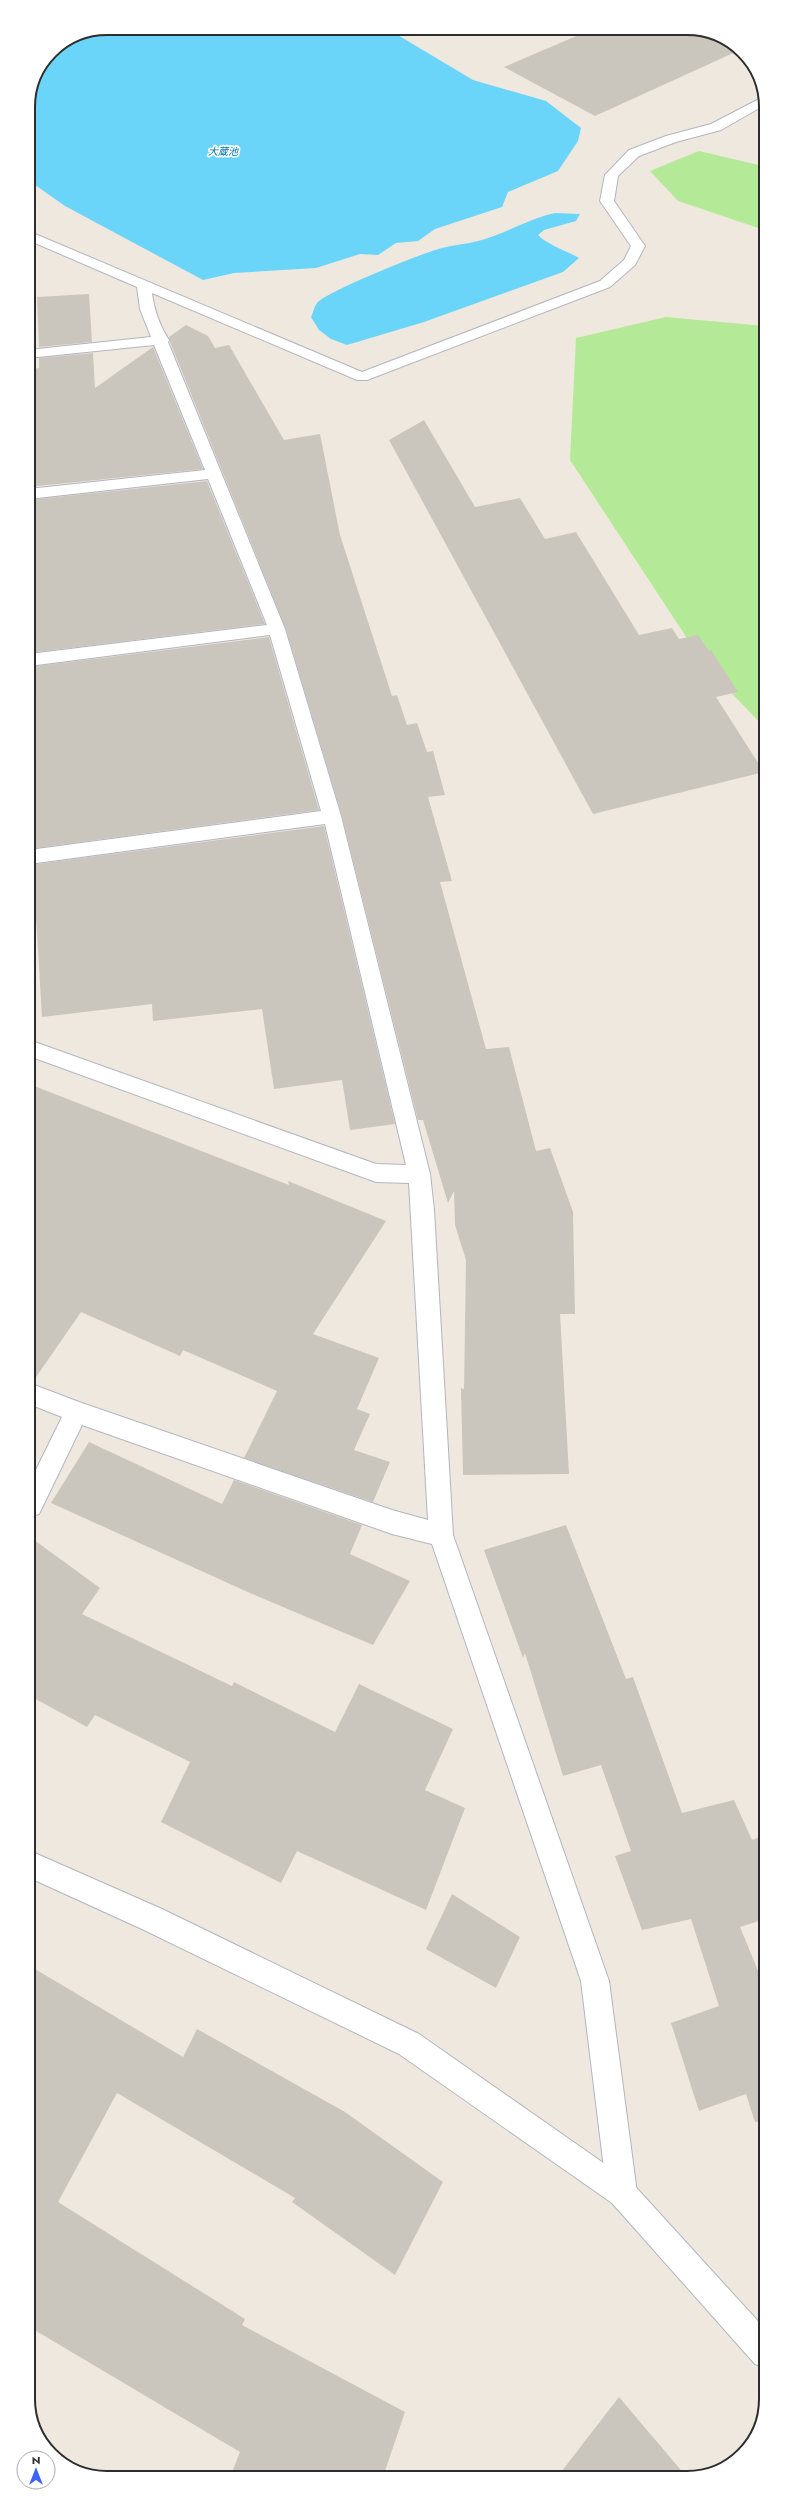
<svg xmlns="http://www.w3.org/2000/svg" width="794" height="2506" viewBox="0 0 794 2506" font-family="Jost,'Noto Sans JP',sans-serif">
	<style>
		.green { fill: #b4ea97 }
		.water { fill: #6ad5f9 }
		.building { fill: #cbc6bd }
		.lines { fill: none; stroke-linecap: round; stroke-linejoin: round }
		.street-casing { stroke: #b2b5c1; stroke-width: 2 }
		.secondary-casing { stroke: #b2b5c1; stroke-width: 2 }
		.street { fill: #fff; fill-rule: evenodd }
		.secondary { fill: #fff; fill-rule: evenodd }
		.labels { text-anchor: middle; stroke-width: 3.5; stroke-linejoin: round; paint-order: stroke }
		.far-water-label { font-size: 10px; font-style: italic; fill: #0273ac; stroke: #fff }
		.rim { fill: none; stroke: #2d2d2d; stroke-width: 2 }
	</style>
	<rect width="100%" height="100%" fill="#efe8de"/>
	<!-- green -->
	<g class="green">
		<path d="M699 151 763 166 764 230 678 201 650 171Z"/>
		<path d="M666 317 764 326V727L704 664 570 460 576 338Z"/>
	</g>
	<!-- water -->
	<g class="water">
		<path d="M107 28H386L473 80 546 101 581 128 578 141 558 171 508 192 502 207 435 229 418 241 396 243 378 255 360 254 316 268 234 273 203 280 65 206 28 180C28 128 18 58 77 34 86 30 98 30 107 28Z"/>
		<path d="M555 213 580 214 576 221 544 230 538 235C546 244 567 251 579 258L563 272 424 322 347 345 331 339 319 330 311 317C313 313 314 307 317 303 328 291 422 253 442 248 454 245 466 244 478 241 505 234 528 219 555 213Z"/>
	</g>
	<!-- building -->
	<g class="building">
		<path d="M595 28H692L740 50 595 116 504 67Z"/>
		<path d="M89 294 92 342 39 347 37 297Z"/>
		<path d="M186 325 208 336 215 348 229 345 284 440 320 434 340 535 392 696 397 695 407 725 417 723 427 752 433 751 445 795 428 797 452 881 440 882 486 1049 509 1047 536 1151 550 1148 573 1212 575 1314H560L569 1474 463 1475 461 1388 464 1389 466 1260 455 1225 454 1191 448 1203 423 1120H418L342 816 286 629 170 342 169 337Z"/>
		<path d="M153 347 203 469 28 487V370L39 368V358L93 353 95 388Z"/>
		<path d="M424 420 475 507 520 498 545 539 576 532 639 635 672 628 679 639 698 635 709 651 711 650 738 692 716 697 764 772 593 814 389 440Z"/>
		<path d="M207 481 265 624 29 653 28 500Z"/>
		<path d="M269 637 319 810 29 849V667Z"/>
		<path d="M324 826 395 1124 350 1130 342 1080 274 1089 262 1009 153 1021 152 1004 42 1017 36 917 29 918V865Z"/>
		<path d="M29 1084 289 1185 288 1181 386 1221 313 1334 379 1358 357 1409 370 1414 354 1450 390 1462 373 1502 244 1458 277 1391 183 1350 180 1356 81 1312 32 1383 29 1382Z"/>
		<path d="M89 1442 222 1504 234 1480 362 1525 350 1554 410 1581 373 1645 250 1593 51 1503Z"/>
		<path d="M566 1525 626 1679 633 1677 682 1813 734 1800 752 1840 765 1835V1919L740 1927 766 1990V2121L755 2122 746 2094 699 2111 671 2023 719 2006 691 1919 642 1930 615 1856 631 1851 601 1765 563 1776 525 1653 523 1658 484 1550Z"/>
		<path d="M30 1537 100 1588 82 1614 232 1686 234 1682 335 1732 359 1684 453 1729 425 1790 465 1808 426 1910 297 1851 281 1883 161 1822 190 1762 95 1715 87 1727 30 1696Z"/>
		<path d="M452 1894 520 1937 496 1988 426 1949Z"/>
		<path d="M30 1966 183 2057 197 2029 345 2112 443 2182 395 2275 292 2202 295 2198 117 2093 58 2202 245 2319 242 2325 405 2412 383 2477H230L240 2452 31 2328Z"/>
		<path d="M619 2397 685 2475 558 2476Z"/>
	</g>
	<g class="lines">
		<!-- street casing -->
		<g class="street-casing">
			<path id="street" d="M763 97V106L721 130 676 142 639 156 618 176 614 201 645 246 635 265 610 287 367 380H357L152 293C154 310 160 326 169 340L168 342 285 629 341 816 430 1174 434 1210 453 1535 609 1981 637 2193 632 2203 622 2208 612 2203 607 2193 581 1981 432 1544 392 1534 82 1425 39 1514 30 1517V1482L62 1417 29 1404V1383L79 1402 392 1510 428 1520 409 1183 376 1182 29 1056V1040L376 1164 406 1165 325 824 29 864V850L321 811 270 635 29 666V654L267 625 208 479 28 499V489L205 470 154 345 28 358V350L151 337 140 309 137 287 28 240V231L362 372 600 281 624 260 631 246 600 201 605 175 629 150 666 136 711 124Z"/>
		</g>
		<!-- secondary casing -->
		<g class="secondary-casing">
			<path id="secondary" d="M30 1851 162 1909 419 2034 632 2183 766 2330V2368L755 2364 612 2203 399 2054 142 1929 30 1878Z"/>
		</g>
		<!-- street -->
		<use href="#street" class="street"/>
		<!-- secondary -->
		<use href="#secondary" class="secondary"/>
	</g>
	<g class="labels">
		<!-- far-water labels -->
		<g class="far-water-label">
			<text x="223" y="155">大蔵池</text>
		</g>
	</g>
	<!-- crop -->
	<path d="M0 0H794V2506H0ZM107 35H687A72 72 0 0 1 759 107V2399A72 72 0 0 1 687 2471H107A72 72 0 0 1 35 2399V107A72 72 0 0 1 107 35Z" fill="#fff" fill-rule="evenodd"/>
	<path class="rim" d="M107 35H687A72 72 0 0 1 759 107V2399A72 72 0 0 1 687 2471H107A72 72 0 0 1 35 2399V107A72 72 0 0 1 107 35Z"/>
	<!-- north arrow -->
	<g transform="translate(36 2470)"><circle r="19" fill="#ffffff" stroke="#ababab"/>
	<path d="M0-3L7 15L0 10L-7 15Z" fill="#3c62ff"/>
	<text y="-6" font-size="11" font-weight="bold" text-anchor="middle" fill="#2d2d2d">N</text>
	</g>
</svg>
